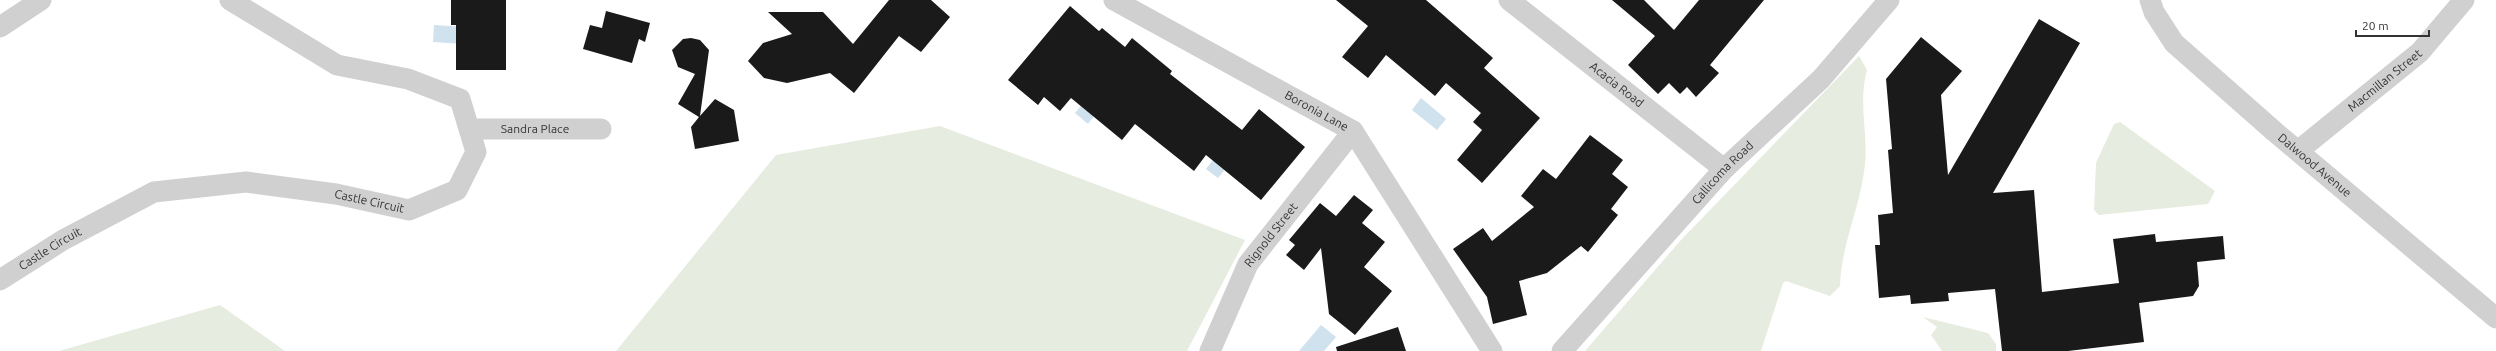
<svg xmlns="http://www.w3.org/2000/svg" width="2496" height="351" viewBox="0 0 2496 351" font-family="Ubuntu,sans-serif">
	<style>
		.green { fill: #e6ecdf }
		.water { fill: #cfe2ee }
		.building { fill: #1a1a1a }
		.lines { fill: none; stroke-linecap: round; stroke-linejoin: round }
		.street { stroke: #d0d0d0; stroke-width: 21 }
		.labels { text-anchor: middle; stroke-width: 4; stroke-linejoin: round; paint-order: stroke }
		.street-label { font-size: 12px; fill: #333; stroke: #fff }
	</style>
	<rect width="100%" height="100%" fill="#fff"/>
	<!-- green -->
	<g class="green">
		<path d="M1859 56 1867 70C1858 101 1868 133 1865 164 1861 206 1841 244 1840 286L1830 296 1786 281 1783 283 1761 351H1585L1681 240Z"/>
		<path d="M2120 122 2215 191 2208 204 2099 215 2094 210 2096 163 2114 124Z"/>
		<path d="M940 126 1245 240 1187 351H616L776 155Z"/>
		<path d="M220 305 285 351H59Z"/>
		<path d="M1923 317 1988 333 1996 344V351H1942L1931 335 1937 327Z"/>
	</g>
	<!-- water -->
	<g class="water">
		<path d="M434 25 465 27 464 44 433 42Z"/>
		<path d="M1095 89 1107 99 1088 124 1075 113Z"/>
		<path d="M1421 98 1446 119 1437 130 1412 110Z"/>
		<path d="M1230 138 1242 148 1218 178 1206 169Z"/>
		<path d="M1321 325 1336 337 1324 351H1299Z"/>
	</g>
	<!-- building -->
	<g class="building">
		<path d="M451 0H506V70H456V25H451Z"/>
		<path d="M889 0H931L950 17 921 52 899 36 854 93 830 73 787 83 764 78 748 61 763 43 792 34 768 12H823L853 44Z"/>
		<path d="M1336 0H1426L1493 58 1484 68 1540 118 1482 183 1457 160 1482 130 1473 122 1481 113 1446 83 1435 96 1386 55 1368 78 1342 57 1368 26Z"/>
		<path d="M1612 0H1644L1674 30 1699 0H1764L1710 65 1719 73 1696 97 1687 87 1680 94 1669 83 1658 94 1628 65 1655 36Z"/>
		<path d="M1070 6 1099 31 1102 28 1125 47 1132 38 1172 71 1170 74 1242 130 1259 109 1305 147 1261 200 1206 155 1194 171 1135 124 1122 140 1071 98 1060 111 1044 97 1038 105 1008 80Z"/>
		<path d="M606 11 650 23 645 42 639 39 632 63 583 49 590 25 602 28Z"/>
		<path d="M2039 19 2080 43 1993 193 2034 190 2042 292 2119 283 2113 239 2155 234 2156 242 2223 236 2225 259 2197 262 2199 286 2193 296 2139 303 2144 342 2068 351H2002L1995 289 1948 293 1949 301 1911 304 1910 295 1879 298 1875 245H1880L1878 215 1893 213 1888 150 1892 149 1886 79 1921 37 1962 71 1941 95 1948 175Z"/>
		<path d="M691 38 700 40 709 50 700 116 715 99 734 110 739 141 695 149 691 127 699 117 678 104 695 74 678 67 672 50 683 39Z"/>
		<path d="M1590 135 1623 160 1612 174 1628 187 1611 209 1618 215 1588 252 1581 246 1547 273 1519 281 1527 315 1493 324 1487 297 1453 249 1483 228 1492 241 1534 207 1521 196 1543 169 1556 179Z"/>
		<path d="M1354 195 1373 210 1362 223 1385 242 1364 267 1392 291 1355 335 1329 314 1321 248 1304 270 1286 255 1295 245 1289 240 1320 203 1336 216Z"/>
		<path d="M1398 327 1406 351H1337L1336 347Z"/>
	</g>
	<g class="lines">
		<!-- street -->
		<g class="street">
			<path id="s1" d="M1114 0 1353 131 1492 351"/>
			<path id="s2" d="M1509 0 1724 169"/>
			<path id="s3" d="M2150 0 2154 12 2174 43 2275 132 2496 318"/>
			<path d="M0 27 41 0"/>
			<path id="s4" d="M469 129H601"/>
			<path id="s5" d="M2298 151 2420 52 2464 0"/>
			<path id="s6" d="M0 280 63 240 154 192 246 182 336 194 409 210 457 190 476 152 460 99 408 79 337 65 230 0"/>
			<path id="s7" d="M1210 351 1248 264 1353 131"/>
			<path id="s8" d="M1562 351 1724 169 1821 79 1889 0"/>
		</g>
	</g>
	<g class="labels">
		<!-- street labels -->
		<g class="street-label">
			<text dy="4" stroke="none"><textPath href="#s5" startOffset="112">Macmillan Street</textPath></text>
			<text dy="4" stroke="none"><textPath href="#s2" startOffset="137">Acacia Road</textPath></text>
			<text dy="4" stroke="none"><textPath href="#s1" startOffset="231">Boronia Lane</textPath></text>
			<text dy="4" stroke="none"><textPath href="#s4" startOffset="66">Sandra Place</textPath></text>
			<text dy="4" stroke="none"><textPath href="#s3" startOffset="236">Dalwood Avenue</textPath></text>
			<text dy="4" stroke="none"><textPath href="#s8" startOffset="240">Callicoma Road</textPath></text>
			<text dy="4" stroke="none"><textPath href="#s6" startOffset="395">Castle Circuit</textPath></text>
			<text dy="4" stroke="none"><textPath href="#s7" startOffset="132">Rignold Street</textPath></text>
			<text dy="4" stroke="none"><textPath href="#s6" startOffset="59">Castle Circuit</textPath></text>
		</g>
	</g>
	<!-- scale -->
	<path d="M2356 30v6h73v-6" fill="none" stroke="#333333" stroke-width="2"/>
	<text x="2362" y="30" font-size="12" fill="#333333" stroke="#ffffff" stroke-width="3" paint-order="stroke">20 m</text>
</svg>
